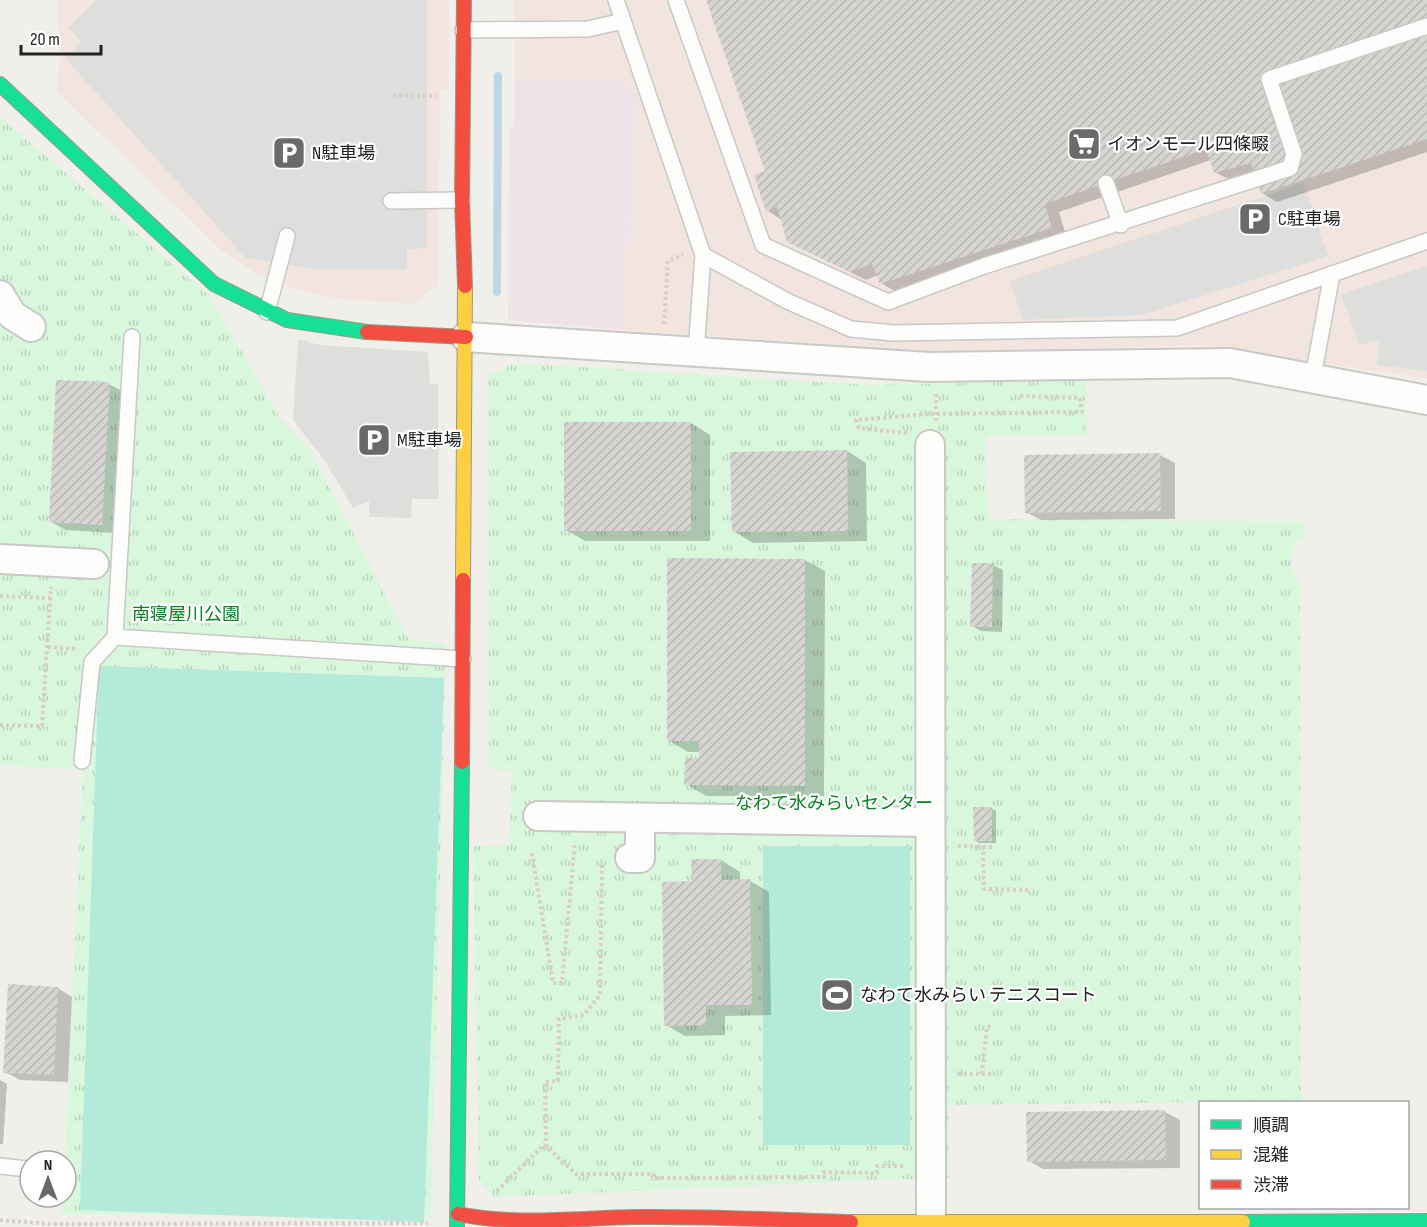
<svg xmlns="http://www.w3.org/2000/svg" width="1427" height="1227" viewBox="0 0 1427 1227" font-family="'Sofia Sans Condensed','Noto Sans JP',sans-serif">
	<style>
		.commercial { fill: #f2e5e0 }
		.industrial { fill: #eee3e8 }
		.religious { fill: #dededc }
		.park { fill: url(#park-tufts) }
		.pitch { fill: #b4ead9 }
		.shadow { fill: #0003 }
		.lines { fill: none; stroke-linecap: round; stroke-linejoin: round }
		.stream { stroke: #bdd7e4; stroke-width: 8 }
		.building { fill: url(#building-hatch) }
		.lane-casing { stroke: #c9c8c6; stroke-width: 18 }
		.street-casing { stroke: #c9c8c6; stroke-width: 32 }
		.fast-casing { stroke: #969c80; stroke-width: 16 }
		.slow-casing { stroke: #969c80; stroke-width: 16 }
		.jam-casing { stroke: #969c80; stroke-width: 16 }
		.path { stroke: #d9ccc9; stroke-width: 4; stroke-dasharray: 3 3; stroke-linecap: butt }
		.lane { stroke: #fdfdfc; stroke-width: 15 }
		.street { stroke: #fdfdfc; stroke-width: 28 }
		.fast { stroke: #16e098; stroke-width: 14 }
		.slow { stroke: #ffcf43; stroke-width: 14 }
		.jam { stroke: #f24e42; stroke-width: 14 }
		.labels { text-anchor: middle; stroke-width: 4.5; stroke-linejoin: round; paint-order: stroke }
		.poi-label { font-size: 18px; fill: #222; stroke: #fff; text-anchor: start }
		.park-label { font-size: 18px; fill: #068520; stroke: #fff }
	</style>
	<defs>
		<pattern id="park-tufts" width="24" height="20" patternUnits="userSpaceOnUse" patternTransform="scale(1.5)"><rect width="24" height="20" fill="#d8f7dc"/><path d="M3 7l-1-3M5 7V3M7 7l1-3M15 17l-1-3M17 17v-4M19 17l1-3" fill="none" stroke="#b9d3bc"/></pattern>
		<pattern id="building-hatch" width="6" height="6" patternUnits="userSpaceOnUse" patternTransform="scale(1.5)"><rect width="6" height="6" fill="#d7d5d1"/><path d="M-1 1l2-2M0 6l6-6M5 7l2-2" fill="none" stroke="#b8b7b3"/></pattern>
	</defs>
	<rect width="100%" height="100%" fill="#f0efea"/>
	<!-- commercial -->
	<g class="commercial">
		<path d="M57 0H449V89L440 90 438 285 413 304 341 299 294 289 257 274 220 249 57 92 60 56Z"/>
		<path d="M514 0H1427V379L1201 345 955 353 622 330 635 108 615 79H515Z"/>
	</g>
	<!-- industrial -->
	<path class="industrial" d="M515 79H615L633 93 635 108 622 330 508 320 509 127 514 126Z"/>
	<!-- religious -->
	<g class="religious">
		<path d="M97 0H427V248L407 249V269H315L246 258 65 58 82 42 68 27Z"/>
		<path d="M1304 183 1328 256 1142 315 1023 320 1010 281Z"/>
		<path d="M1427 266V371L1377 365 1379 340 1359 345 1341 294Z"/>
		<path d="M298 339 320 345 428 352 430 384H438L439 499H412L411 518 369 517V501L353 508 325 461 293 420Z"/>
	</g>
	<!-- park -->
	<g class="park">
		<path d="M0 117 209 295 280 418 309 448 409 640 446 643 431 1217 62 1214 63 1197H66L65 1161 83 770 0 765Z"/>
		<path d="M516 363 868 385 1086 380 1087 436 987 435 988 519 1305 522V536L1293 544 1291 564 1300 586 1301 1101 949 1105V1177L495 1197 479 1181 473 846 509 845 512 771 489 768 488 375Z"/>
	</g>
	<!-- pitch -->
	<g class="pitch">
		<path d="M99 666 444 678 424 1222 80 1210Z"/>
		<rect x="763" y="846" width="147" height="299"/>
	</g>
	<!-- shadow -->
	<g class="shadow">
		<path d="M708 0H1427V152L1277 202 1262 193 1256 173 1230 180 1215 172 1211 160 1059 212 1066 236 896 292 881 283 878 275 866 280 788 241 782 220 768 211 756 176 767 172Z"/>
		<path d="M109 384 124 392 117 533 65 530 50 521Z"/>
		<path d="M691 423 710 435V541H585L566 530Z"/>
		<path d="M847 451 866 463 867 541 753 543 733 531Z"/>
		<path d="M1160 455 1175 463V519L1041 520 1026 512V456Z"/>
		<path d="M669 559 805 560 825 571 824 796H706L686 784 700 760V752H688L668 740Z"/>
		<path d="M973 564 993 565 1003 570 1002 632 981 631 972 626Z"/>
		<path d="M991 808 996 811V843H979L975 840Z"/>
		<path d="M721 860 740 872V881H750L769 892 771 1015 725 1016V1035L685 1036 666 1025 693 883Z"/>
		<path d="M58 988 72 997 68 1082 20 1080 5 1072Z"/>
		<path d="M0 1080 7 1084 3 1144H0Z"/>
		<path d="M1165 1112 1180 1120V1168L1043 1169 1029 1161Z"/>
	</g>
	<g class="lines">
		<!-- stream -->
		<path class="stream" d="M497 292 498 76"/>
	</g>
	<!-- building -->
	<g class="building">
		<path d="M706 0H1427V139L1261 194 1251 163 1214 173 1206 149 1045 204 1052 228 880 284 872 264 850 272 787 242 777 207 766 212 754 175 765 171Z"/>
		<path d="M56 380 110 382 102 525 49 522Z"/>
		<rect x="564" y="422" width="127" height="109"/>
		<path d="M847 450 848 531 732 532 730 452Z"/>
		<path d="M1160 453 1161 511 1025 513 1024 455Z"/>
		<path d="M667 558 805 559V786L684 785 685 758H699V741H667Z"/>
		<path d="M972 563H993L992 627H970Z"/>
		<path d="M973 807H992V841H974Z"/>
		<path d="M691 859H721V880L750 879 752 1005H706V1025L664 1026 662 882 692 881Z"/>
		<path d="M8 984 58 987 54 1075 3 1073Z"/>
		<path d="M1165 1110 1166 1160 1027 1162 1026 1112Z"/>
	</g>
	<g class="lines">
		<!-- lane casing -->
		<g class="lane-casing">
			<g id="lane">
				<path d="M616 0 703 255 787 301 851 329 893 333 1177 328 1427 241"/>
				<path d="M676 0 763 245 888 302 984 266 1290 168 1294 154 1269 79 1427 26"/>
				<path d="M463 30 588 29 623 21"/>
				<path d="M1106 183 1121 225"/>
				<path d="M391 201 462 200"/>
				<path d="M267 312 287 236"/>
				<path d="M132 337 115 637 463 659"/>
				<path d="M696 353 703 255"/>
				<path d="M1313 377 1332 274"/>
				<path d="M82 761 92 662 115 637"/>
				<path d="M0 1166 27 1169"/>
			</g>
		</g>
		<!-- street casing -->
		<g class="street-casing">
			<g id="street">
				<path d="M0 295 12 315 31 327"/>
				<path d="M466 337 929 367 1230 363 1427 400"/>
				<path d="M930 445 931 1224"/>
				<path d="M0 559 94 564"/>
				<path d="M538 816 930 822"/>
				<path d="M630 858H640V818"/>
			</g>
		</g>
		<!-- fast casing -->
		<g class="fast-casing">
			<g id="fast">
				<path d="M0 84 214 284 287 320 367 332"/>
				<path d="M1243 1222 1427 1221"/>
				<path d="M457 1227 462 762"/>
			</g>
		</g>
		<!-- slow casing -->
		<g class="slow-casing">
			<g id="slow">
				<path d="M463 580 465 286"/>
				<path d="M851 1222H1243"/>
			</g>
		</g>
		<!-- jam casing -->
		<g class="jam-casing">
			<g id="jam">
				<path d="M464 0 462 200 465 286"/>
				<path d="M367 332 466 337"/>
				<path d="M462 762 463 580"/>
				<path d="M458 1214C517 1226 576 1218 636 1217 707 1216 779 1220 851 1222"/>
			</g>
		</g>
		<!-- path -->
		<g class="path">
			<path d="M393 95 436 96"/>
			<path d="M664 324 668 261 683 255"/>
			<path d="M936 421V393"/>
			<path d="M907 433 859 428 856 420 929 414 1082 412 1080 398 1019 396"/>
			<path d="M0 596 50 598"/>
			<path d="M48 647 78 649"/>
			<path d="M0 725 42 726 51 587"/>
			<path d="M958 846 983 847 984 889 1028 890"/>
			<path d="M983 847H994"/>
			<path d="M532 853 553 983H562L575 842"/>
			<path d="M602 865 600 995 584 1015 559 1019 558 1081 545 1082 546 1146 576 1174H653V1178L824 1177 823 1172 877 1173V1166H906"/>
			<path d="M958 1074H992"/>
			<path d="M982 1074 987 1027 991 1026"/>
			<path d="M497 1191 545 1144"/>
			<path d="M0 1220 52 1224 428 1223"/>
		</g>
		<!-- lane -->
		<use href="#lane" class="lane"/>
		<!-- street -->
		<use href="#street" class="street"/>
		<!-- fast -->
		<use href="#fast" class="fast"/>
		<!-- slow -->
		<use href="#slow" class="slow"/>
		<!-- jam -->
		<use href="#jam" class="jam"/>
	</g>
	<!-- icons -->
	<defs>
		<g id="supermarket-square" transform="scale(1.725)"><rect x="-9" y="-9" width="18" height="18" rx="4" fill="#6a6a68" stroke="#fff"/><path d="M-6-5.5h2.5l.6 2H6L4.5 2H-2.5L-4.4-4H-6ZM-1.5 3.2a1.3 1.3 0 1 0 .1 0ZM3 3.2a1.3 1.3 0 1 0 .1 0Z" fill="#fff"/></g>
		<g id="parking-square" transform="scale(1.725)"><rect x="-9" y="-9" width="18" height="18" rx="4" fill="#6a6a68" stroke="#fff"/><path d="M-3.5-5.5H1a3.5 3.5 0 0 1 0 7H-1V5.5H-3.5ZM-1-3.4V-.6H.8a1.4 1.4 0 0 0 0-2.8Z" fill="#fff"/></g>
		<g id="stadium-square" transform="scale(1.725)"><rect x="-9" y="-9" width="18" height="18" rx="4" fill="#6a6a68" stroke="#fff"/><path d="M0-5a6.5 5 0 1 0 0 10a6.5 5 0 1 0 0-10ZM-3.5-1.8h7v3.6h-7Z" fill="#fff"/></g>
	</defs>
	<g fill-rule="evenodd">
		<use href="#supermarket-square" x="1084" y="144"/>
		<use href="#parking-square" x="289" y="153"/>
		<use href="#parking-square" x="1255" y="219"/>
		<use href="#parking-square" x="374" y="440"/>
		<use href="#stadium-square" x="837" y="995"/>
	</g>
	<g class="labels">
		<!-- poi labels -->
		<g class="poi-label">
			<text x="1107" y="150">イオンモール四條畷</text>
			<text x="312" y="159">N駐車場</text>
			<text x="1278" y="225">C駐車場</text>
			<text x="397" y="446">M駐車場</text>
			<text x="860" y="1001">なわて水みらい テニスコート</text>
		</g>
		<!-- park labels -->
		<g class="park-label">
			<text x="186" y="620">南寝屋川公園</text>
			<text x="834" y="809">なわて水みらいセンター</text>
		</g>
	</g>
	<!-- legend -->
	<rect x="1199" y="1101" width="210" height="108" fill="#ffffff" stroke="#a7a7a7" stroke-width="1.5"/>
	<rect x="1211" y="1120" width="30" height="9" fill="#16e098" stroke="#a7a7a7" stroke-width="1.5"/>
	<text x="1253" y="1131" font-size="18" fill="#222222">順調</text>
	<rect x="1211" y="1150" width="30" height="9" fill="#ffcf43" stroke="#a7a7a7" stroke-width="1.5"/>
	<text x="1253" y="1161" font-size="18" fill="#222222">混雑</text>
	<rect x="1211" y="1180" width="30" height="9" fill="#f24e42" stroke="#a7a7a7" stroke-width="1.5"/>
	<text x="1253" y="1191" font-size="18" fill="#222222">渋滞</text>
	<!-- north arrow -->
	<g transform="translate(48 1179)"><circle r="28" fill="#ffffff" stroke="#a7a7a7" stroke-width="1.5"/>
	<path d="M0-4.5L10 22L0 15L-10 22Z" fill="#6a6a68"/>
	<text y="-9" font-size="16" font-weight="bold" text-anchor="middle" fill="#222222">N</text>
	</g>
	<!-- scale -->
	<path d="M21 45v9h80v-9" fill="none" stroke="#222222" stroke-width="3"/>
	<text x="30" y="45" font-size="18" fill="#222222" stroke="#ffffff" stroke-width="4.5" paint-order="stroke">20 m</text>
</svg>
